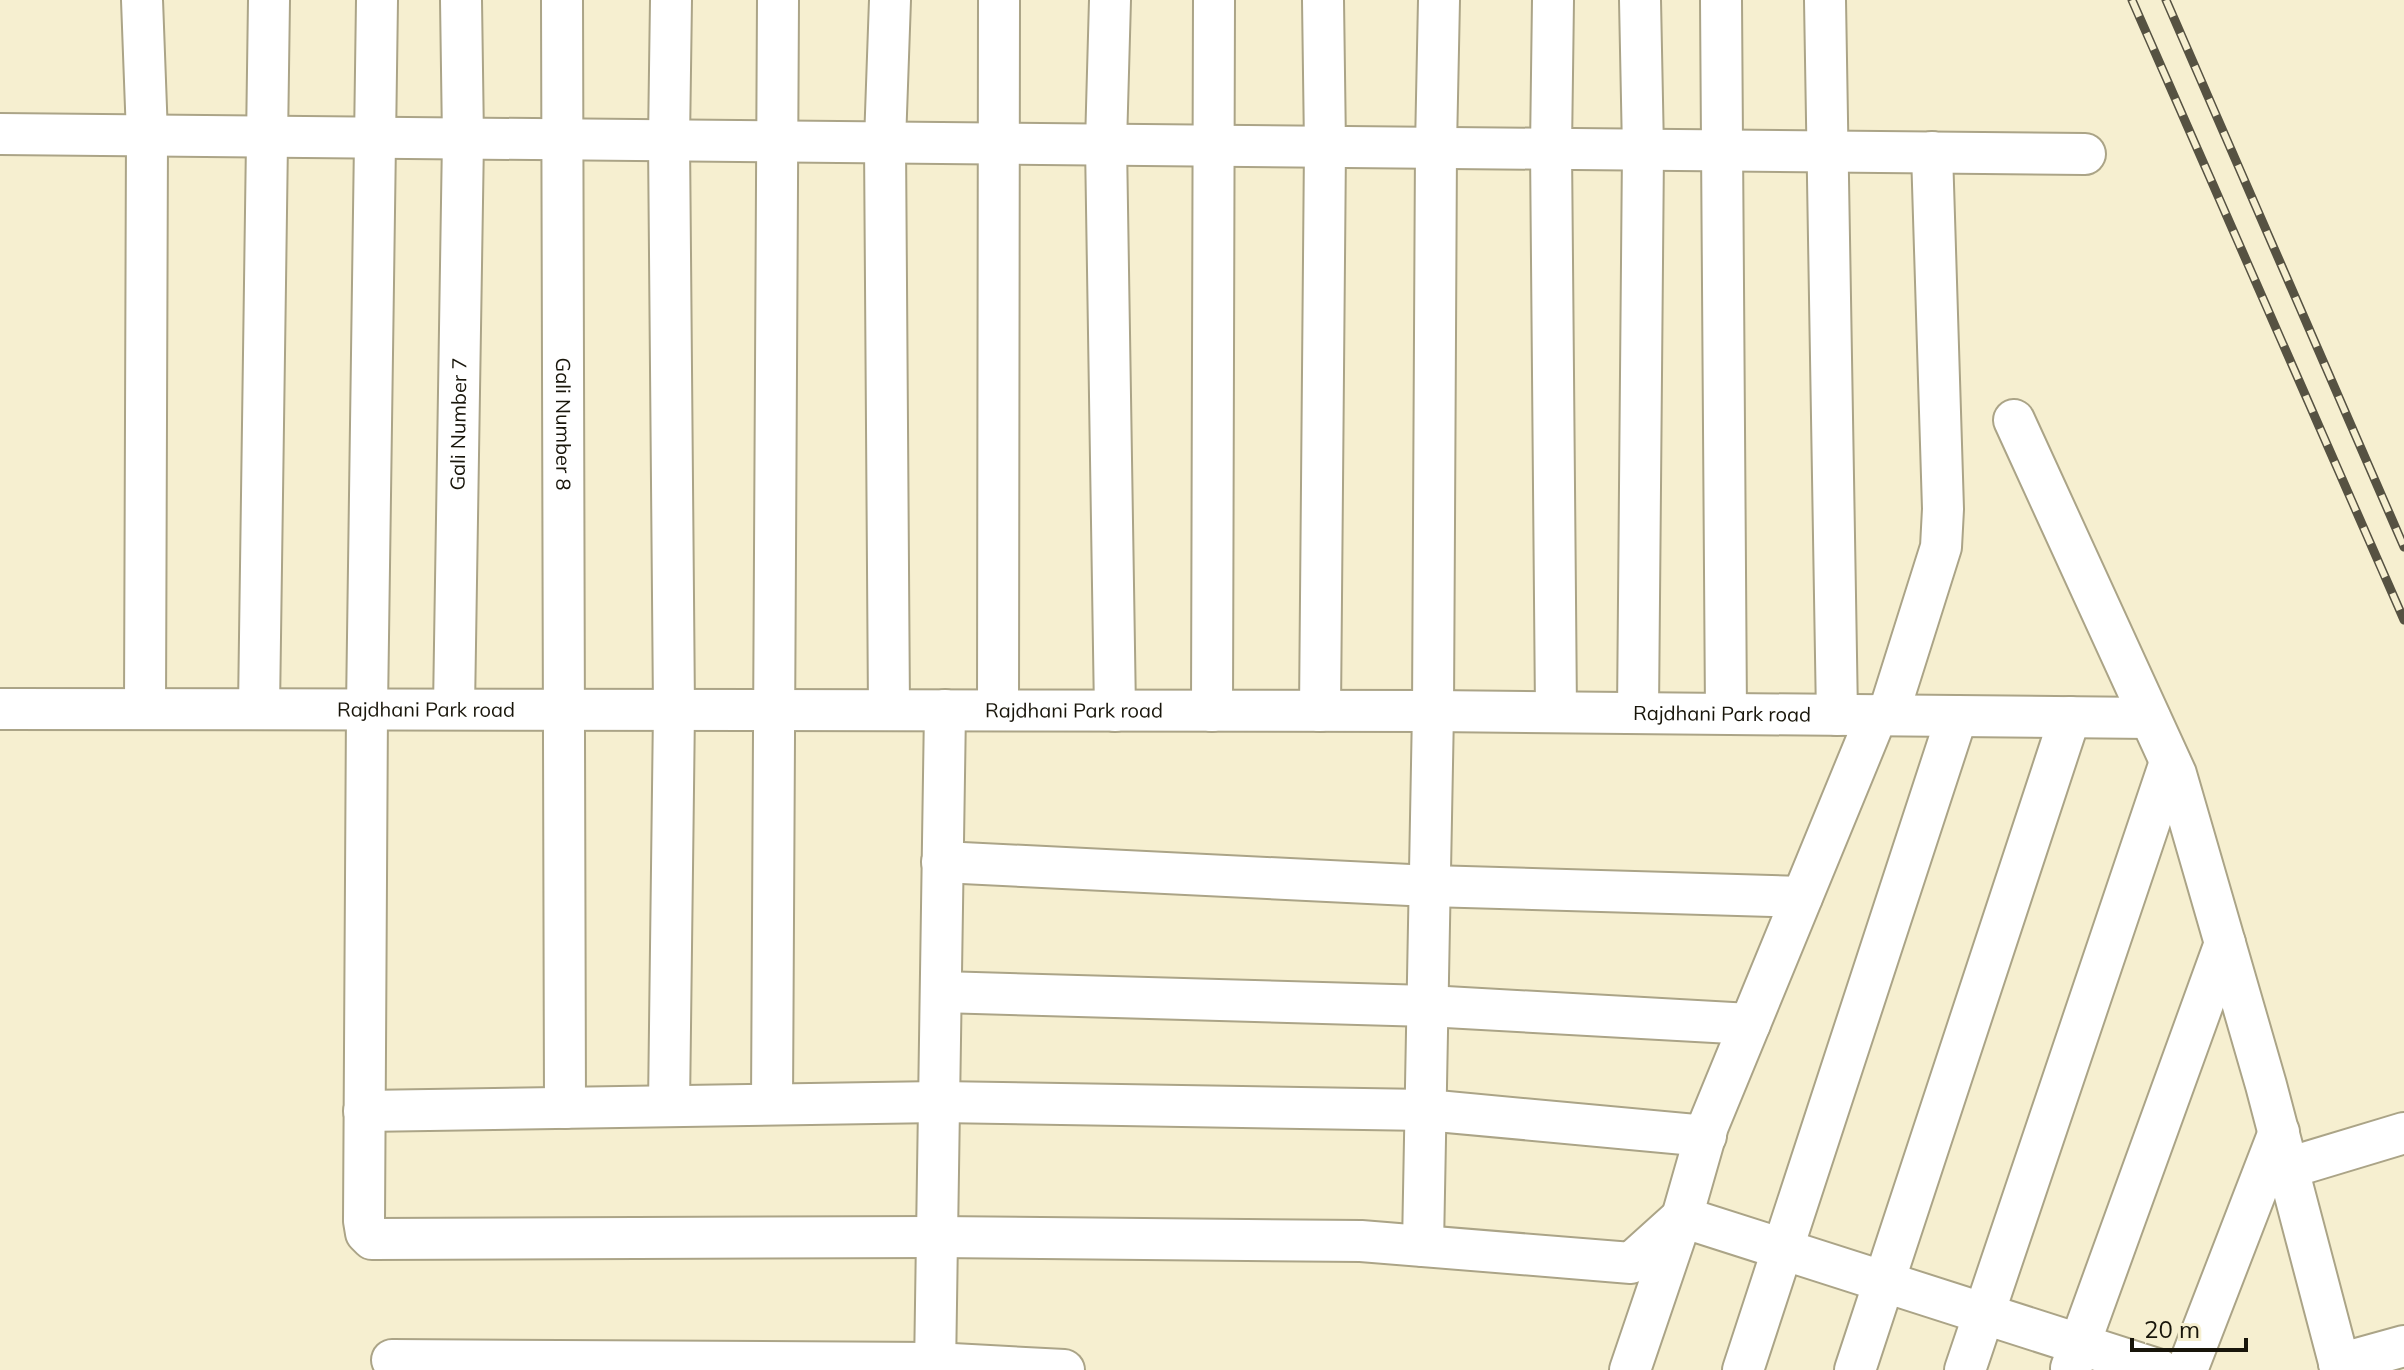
<svg xmlns="http://www.w3.org/2000/svg" width="2404" height="1370" viewBox="0 0 2404 1370" font-family="Mulish,sans-serif">
	<style>
		.lines { fill: none; stroke-linecap: round; stroke-linejoin: round }
		.minor-casing { stroke: #aba487; stroke-width: 44 }
		.minor { stroke: #fff; stroke-width: 40 }
		.rail-casing { stroke: #565242; stroke-width: 9 }
		.rail { stroke: #f6efd0; stroke-width: 6; stroke-dasharray: 18; stroke-linecap: butt }
		.labels { text-anchor: middle; stroke-width: 6; stroke-linejoin: round; paint-order: stroke }
		.street-label { font-size: 20px; fill: #18150a; stroke: #f6efd0 }
	</style>
	<rect width="100%" height="100%" fill="#f6efd0"/>
	<g class="lines">
		<!-- minor casing -->
		<g class="minor-casing">
			<g id="minor">
				<path d="M142 0 147 135 145 708"/>
				<path d="M377 0 367 708 364 1221 366 1233 372 1239 937 1237 1361 1241 1631 1263 1682 1217 2160 1370"/>
				<path id="s1" d="M562 0 565 1108"/>
				<path d="M1110 0 1106 144 1115 711"/>
				<path d="M1553 0 1551 148 1556 712"/>
				<path d="M1721 0 1726 713"/>
				<path d="M1825 0 1837 715"/>
				<path d="M0 134 2085 154"/>
				<path d="M2014 420 2176 774 2266 1085 2341 1370"/>
				<path d="M259 708 269 0"/>
				<path id="s2" d="M454 708 463 139 461 0"/>
				<path id="s3" d="M0 709 1433 711 2150 718"/>
				<path d="M889 710 885 142 890 0"/>
				<path d="M998 710 999 0"/>
				<path d="M1212 711 1214 0"/>
				<path d="M1320 711 1325 146 1323 0"/>
				<path d="M1638 712 1643 150 1640 0"/>
				<path d="M1888 715 1941 547 1943 509 1932 152"/>
				<path d="M942 862 1430 886 1802 897"/>
				<path d="M941 992 1428 1006 1750 1024"/>
				<path d="M772 1104 778 0"/>
				<path d="M669 1106 674 710 669 140 671 0"/>
				<path d="M364 1111 939 1102 1426 1110 1706 1136"/>
				<path d="M2288 1168 2404 1133"/>
				<path d="M1423 1246 1433 711 1436 147 1439 0"/>
				<path d="M392 1360 934 1363 1064 1370"/>
				<path d="M2339 1364 2404 1346"/>
				<path d="M2071 1368 2225 943"/>
				<path d="M935 1370 945 710"/>
				<path d="M1630 1370 1682 1217 1708 1126 1877 715"/>
				<path d="M1743 1370 1957 716"/>
				<path d="M1855 1370 2070 717"/>
				<path d="M1965 1370 2170 762"/>
				<path d="M2187 1370 2279 1132"/>
			</g>
		</g>
		<!-- minor -->
		<use href="#minor" class="minor"/>
		<!-- rail casing -->
		<g class="rail-casing">
			<g id="rail">
				<path d="M2132 0 2404 620"/>
				<path d="M2166 0 2404 547"/>
			</g>
		</g>
		<!-- rail -->
		<use href="#rail" class="rail"/>
	</g>
	<g class="labels">
		<!-- street labels -->
		<g class="street-label">
			<text dy="7" stroke="none"><textPath href="#s2" startOffset="284">Gali Number 7</textPath></text>
			<text dy="7" stroke="none"><textPath href="#s1" startOffset="424">Gali Number 8</textPath></text>
			<text dy="7" stroke="none"><textPath href="#s3" startOffset="426">Rajdhani Park road</textPath></text>
			<text dy="7" stroke="none"><textPath href="#s3" startOffset="1074">Rajdhani Park road</textPath></text>
			<text dy="7" stroke="none"><textPath href="#s3" startOffset="1722">Rajdhani Park road</textPath></text>
		</g>
	</g>
	<!-- scale -->
	<path d="M2132 1338v12h114v-12" fill="none" stroke="#18150a" stroke-width="4"/>
	<text x="2144" y="1338" font-size="24" fill="#18150a" stroke="#f6efd0" stroke-width="6" paint-order="stroke">20 m</text>
</svg>
